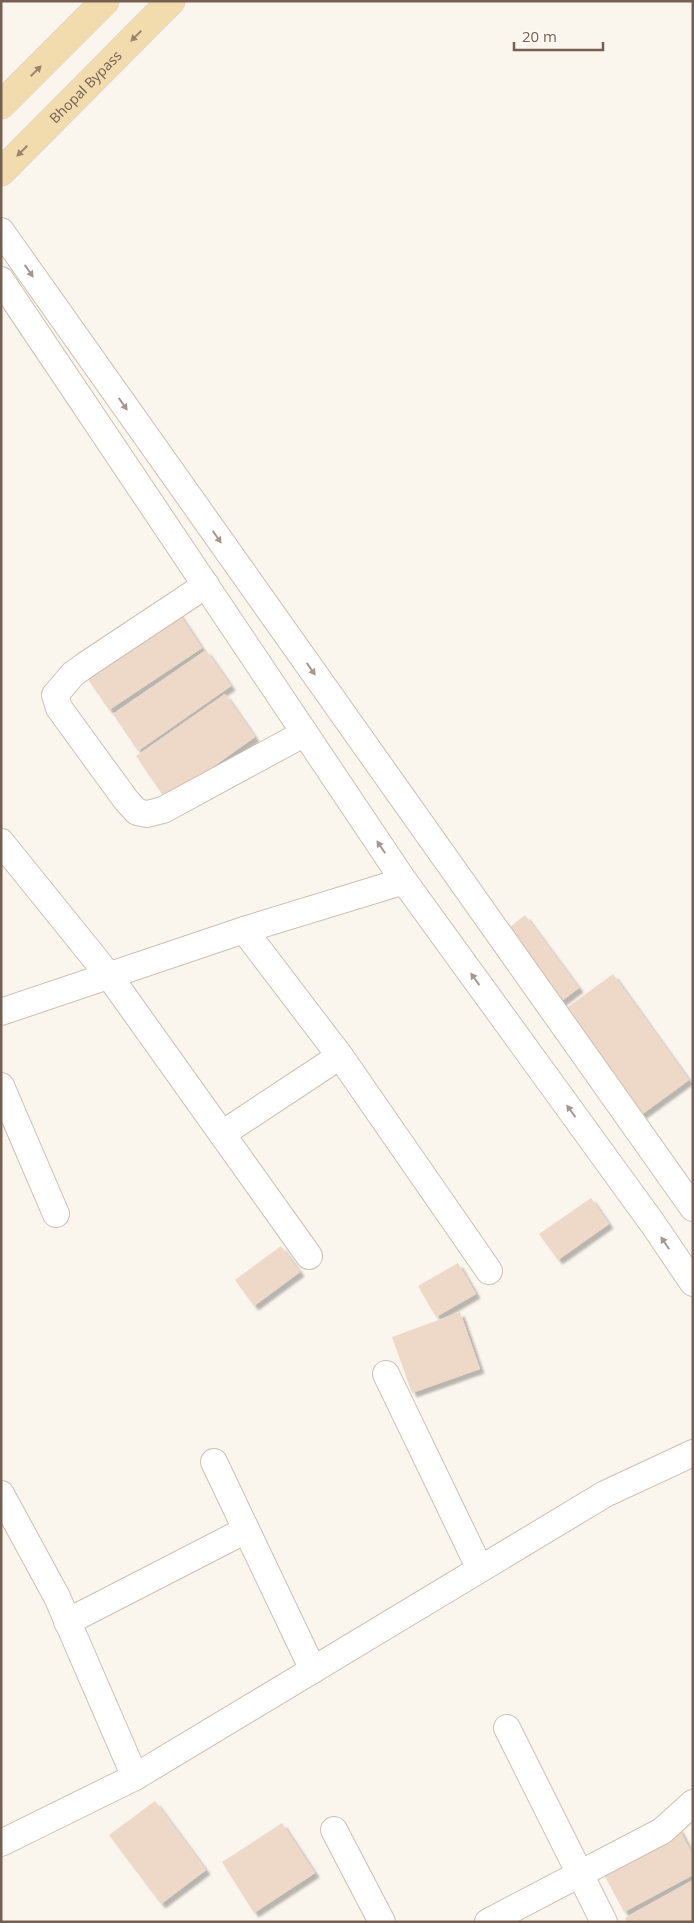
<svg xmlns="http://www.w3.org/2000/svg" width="694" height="1923" viewBox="0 0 694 1923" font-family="'Open Sans',sans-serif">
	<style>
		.building { fill: #eed8c7; filter: url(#shadow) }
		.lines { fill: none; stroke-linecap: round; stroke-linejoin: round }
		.minor-casing { stroke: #cdbfb3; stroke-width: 28 }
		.primary-casing { stroke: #d8d2ce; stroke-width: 29 }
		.minor { stroke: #fff; stroke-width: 26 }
		.primary { stroke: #f2dbad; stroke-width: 28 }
		.oneway { fill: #9a846d }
		.oneway2 { fill: #a5978e }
		.labels { text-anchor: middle; stroke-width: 5; stroke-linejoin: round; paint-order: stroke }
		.street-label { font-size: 14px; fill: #745f51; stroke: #fefaf3 }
	</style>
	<defs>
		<filter id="shadow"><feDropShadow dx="4.5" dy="4.5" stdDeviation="1" flood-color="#0004"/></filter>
	</defs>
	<rect width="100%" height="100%" fill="#fbf6ed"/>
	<!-- building -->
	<g class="building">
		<path d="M176 609 202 648 109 710 83 672Z"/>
		<path d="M206 650 231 686 138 751 113 714Z"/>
		<path d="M225 694 255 737 166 800 136 756Z"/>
		<path d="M525 915 579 988 559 1003 505 931Z"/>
		<path d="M613 974 689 1080 637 1118 561 1012Z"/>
		<path d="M591 1198 609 1224 558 1260 539 1234Z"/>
		<path d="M281 1246 300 1272 254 1306 235 1280Z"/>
		<path d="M458 1263 476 1294 436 1317 418 1286Z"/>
		<path d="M460 1312 480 1369 412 1393 392 1337Z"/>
		<path d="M155 1801 206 1870 161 1904 109 1835Z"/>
		<path d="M282 1823 315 1873 254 1913 222 1862Z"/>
		<path d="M678 1827 693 1855V1875L624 1912 601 1869Z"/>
		<path d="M693 1880V1922H627L625 1918Z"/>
	</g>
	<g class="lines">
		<!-- minor casing -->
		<g class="minor-casing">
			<g id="minor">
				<path d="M1 231 693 1208"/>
				<path d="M1 280 404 881 653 1224 693 1283"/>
				<path d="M206 585 84 666 73 674 55 695 59 708 126 800 137 812 147 814 163 810 305 733"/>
				<path d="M1 842 110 977 309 1256"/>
				<path d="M244 930 340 1056 489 1271"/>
				<path d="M1 1012 244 930 404 881"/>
				<path d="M1 1086 56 1214"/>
				<path d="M222 1134 340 1056"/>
				<path d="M386 1374 480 1569"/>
				<path d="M214 1462 313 1670"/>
				<path d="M1 1494 57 1597 135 1777"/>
				<path d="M67 1622 246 1530"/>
				<path d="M507 1728 604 1922"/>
				<path d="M334 1830 382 1922"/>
				<path d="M1 1843 135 1777 605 1494 693 1453"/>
				<path d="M488 1922 662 1831 693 1803"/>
			</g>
		</g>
		<!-- primary casing -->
		<g class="primary-casing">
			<g id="primary">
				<path d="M1 105 105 1"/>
				<path id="s1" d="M1 172 171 1"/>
			</g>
		</g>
		<!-- minor -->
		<use href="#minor" class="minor"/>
		<!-- primary -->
		<use href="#primary" class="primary"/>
	</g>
	<!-- one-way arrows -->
	<defs><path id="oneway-solid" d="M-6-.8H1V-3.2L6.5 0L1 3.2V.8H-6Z" transform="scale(1.25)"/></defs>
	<g class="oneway">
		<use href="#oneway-solid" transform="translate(136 36) rotate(135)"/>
		<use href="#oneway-solid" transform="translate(36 71) rotate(-45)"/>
		<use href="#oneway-solid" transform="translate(22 151) rotate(135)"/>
	</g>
	<g class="oneway2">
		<use href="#oneway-solid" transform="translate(29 271) rotate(55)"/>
		<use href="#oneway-solid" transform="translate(123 404) rotate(55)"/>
		<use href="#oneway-solid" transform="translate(217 537) rotate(55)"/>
		<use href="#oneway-solid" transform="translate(311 669) rotate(55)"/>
		<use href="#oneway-solid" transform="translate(381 847) rotate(-124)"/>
		<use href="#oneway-solid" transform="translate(475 979) rotate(-126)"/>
		<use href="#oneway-solid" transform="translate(571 1111) rotate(-126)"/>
		<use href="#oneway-solid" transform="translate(665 1243) rotate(-124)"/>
	</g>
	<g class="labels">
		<!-- street labels -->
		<g class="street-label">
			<text dy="5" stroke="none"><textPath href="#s1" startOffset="120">Bhopal Bypass</textPath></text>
		</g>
	</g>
	<!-- border -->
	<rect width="694" height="1923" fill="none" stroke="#745f51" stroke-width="5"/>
	<!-- scale -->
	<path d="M514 42v8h89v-8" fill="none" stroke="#745f51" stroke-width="2.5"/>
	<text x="522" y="42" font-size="15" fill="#745f51" stroke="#fefaf3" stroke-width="4" paint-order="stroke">20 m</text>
</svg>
